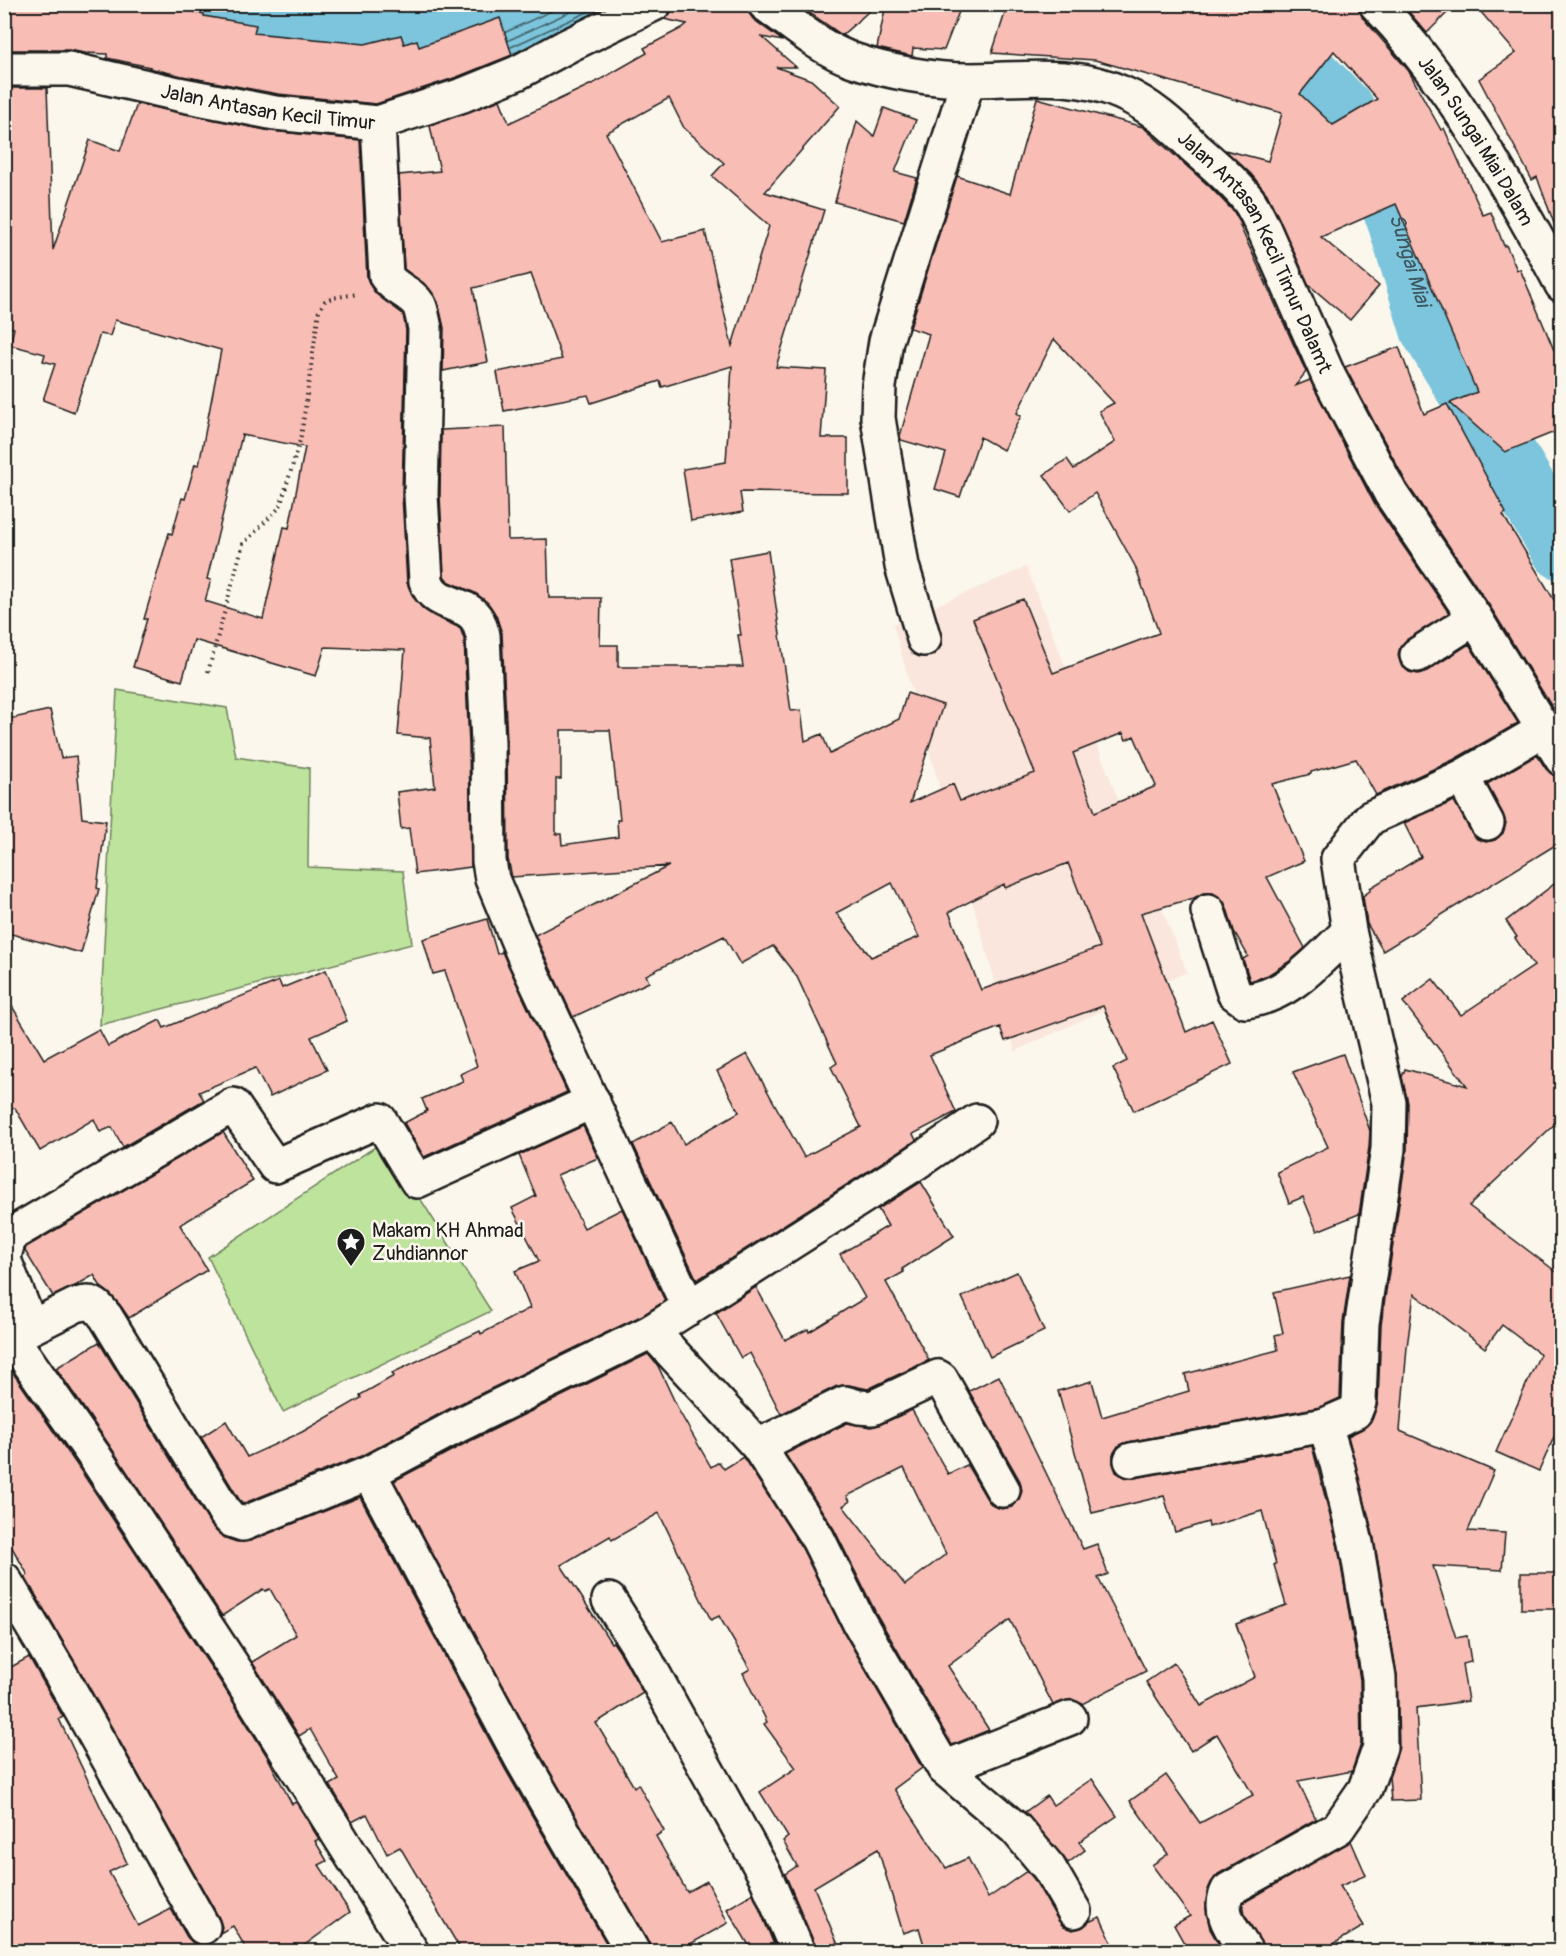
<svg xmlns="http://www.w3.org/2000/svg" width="1566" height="1956" viewBox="0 0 1566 1956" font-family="Pangolin,sans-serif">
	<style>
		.built { fill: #fae6dc }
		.green { fill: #bee39d; stroke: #6d805c; stroke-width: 1.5 }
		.water { fill: #7cc5dc; stroke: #56818f; stroke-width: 1.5 }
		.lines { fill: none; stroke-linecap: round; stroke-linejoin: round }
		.shore { stroke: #426069; stroke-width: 1.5 }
		.river { stroke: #7cc5dc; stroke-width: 62 }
		.building { fill: #f8bdb5; stroke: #1c1c1c; stroke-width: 1.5; fill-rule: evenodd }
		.minor-casing { stroke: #1c1c1c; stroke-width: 38 }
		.path { stroke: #1c1c1c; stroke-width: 4; stroke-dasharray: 1.5 4.5; stroke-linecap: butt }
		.minor { stroke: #fbf7ec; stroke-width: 33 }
		.labels { text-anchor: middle; stroke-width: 5; stroke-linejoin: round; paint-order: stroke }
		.street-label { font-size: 20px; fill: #1c1c1c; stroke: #fbf7ec }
		.poi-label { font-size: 20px; fill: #1c1c1c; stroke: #fbf7ec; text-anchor: start }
		.water-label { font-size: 21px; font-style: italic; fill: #3e575f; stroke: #fbf7ec }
	</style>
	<rect width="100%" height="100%" fill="#fbf7ec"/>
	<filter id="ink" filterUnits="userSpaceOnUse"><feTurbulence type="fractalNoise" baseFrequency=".0167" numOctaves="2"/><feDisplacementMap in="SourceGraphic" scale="12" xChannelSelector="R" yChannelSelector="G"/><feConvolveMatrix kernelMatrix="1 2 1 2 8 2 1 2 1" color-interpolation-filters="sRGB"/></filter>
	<g filter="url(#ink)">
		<!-- built -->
		<path class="built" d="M1026 567 1187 972 1015 1051 893 624Z"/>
		<!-- green -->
		<g class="green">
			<path d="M117 690 227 708 236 757 309 768 308 867 403 871 412 944 100 1025Z"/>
			<path d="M384 1141 491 1311 283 1412 208 1257Z"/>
		</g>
		<!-- water -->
		<path class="water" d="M4 5H620L516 52 395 84Z"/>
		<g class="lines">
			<!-- shore -->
			<g class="shore">
				<path d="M506 32 566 4"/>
				<path d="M509 40 587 4"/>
				<path d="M511 47 605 4"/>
			</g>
			<!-- river -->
			<path class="river" id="s1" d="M1250 24 1281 46 1345 112 1396 214 1431 329 1562 549"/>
		</g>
		<!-- building -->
		<g class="building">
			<path d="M4 4H137L162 8 163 5 204 14V16L256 25 254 33 365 44 401 35 404 44 417 40 419 47 500 18 512 55 457 77 376 104 278 94 182 76 149 68 150 67 107 58V54L85 53 69 50H4Z"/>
			<path d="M673 4H747L748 12 753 19 783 41 762 37 796 67H776L811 80 840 106 765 192 824 210 776 367 826 370 821 438H848V493L740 492 743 512 691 521 683 469 726 462 732 366 662 387 660 381 591 403 588 395 504 411 497 372 562 359 531 274 473 288 488 362 443 371 444 328 438 302 428 287 404 269 399 175 440 171 430 126 500 100 509 123 596 82 647 53 644 48 682 28 687 24 664 19 670 14ZM669 98 684 128 724 163 712 176 769 226 732 346 705 231 662 242 606 133Z"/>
			<path d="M797 4H877L842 35Z"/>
			<path d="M886 4H962L944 50 913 48 912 56 877 48Z"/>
			<path d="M1008 4H1358L1362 17 1408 70 1441 130 1444 128 1483 215 1491 212 1504 246 1506 245 1517 270 1520 269 1554 350 1562 347V429L1505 452 1450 403 1477 392 1396 204 1321 237 1379 286 1350 320 1309 285 1267 194 1251 174 1225 150 1268 161 1282 113 1095 60 992 53ZM1334 51 1377 99 1333 125 1300 94Z"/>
			<path d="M1402 4H1456L1427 33Z"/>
			<path d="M1474 4H1562V236L1559 237 1537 177 1532 180 1479 79 1516 53Z"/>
			<path d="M4 88H47L53 250 90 140 120 151 137 104 271 131 360 140 367 278 371 287 376 294 403 314 406 330 402 495 407 583 414 598 423 609 434 616 460 628 464 639 469 744 471 867 415 874 409 828 401 829 397 792 435 787 430 738 398 735 405 650 325 647 316 676 194 640 182 681 133 667 147 619H144L169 533 172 534 182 498 185 499 195 464 199 465 221 350 115 320 110 336 100 334 74 412 43 400 55 364 43 361 45 354 10 345 14 328 4 326ZM242 435 305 447 289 528 284 527 263 619 205 601 211 580 207 579Z"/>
			<path d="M1037 98 1143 127 1210 187 1234 212 1243 228 1240 226 1306 372 1295 386 1310 380 1374 503 1449 613 1406 640 1400 647 1398 655 1401 665 1409 672 1418 674 1427 671 1469 644 1518 723 1453 760 1376 795 1356 759 1311 772V774L1272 784 1304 861 1267 877 1305 948 1290 961 1268 975 1250 981 1243 959 1248 956 1234 931 1226 905 1221 898 1213 893H1203L1194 898 1141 913 1186 1032 1212 1020 1232 1064 1134 1111 1113 1068 1127 1061 1103 1006 1005 1041 1000 1027 930 1055 956 1112 913 1134 916 1140 904 1148 697 1280 633 1144 672 1122 684 1144 739 1112 717 1071 747 1054 804 1157 861 1127 831 1067 837 1063 797 977 773 946 740 964 724 936 646 975 649 982 573 1017 535 935 669 866 512 877 508 859 507 742 502 634 496 615 488 603 475 593 448 581 444 576 440 495 441 430 505 427 508 540 547 539 549 598H601L600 645H618V667H743L738 635H741L729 558 768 551 791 711 801 710 805 741 822 734 830 754 899 719 907 693 943 705 910 803 953 784 960 801 1035 773 973 619 1023 599 1053 673 1159 633 1135 566 1095 493 1070 511 1044 475 1067 459 1074 469 1115 442 1099 411 1114 403 1054 339 1017 413 1021 416 1003 450 980 437 960 497 935 489 946 453 901 440 900 436 929 334 910 328 957 176 1010 194ZM561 730H610L620 820H617L618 837 562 845 561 834H556V779H561ZM1123 733 1126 740 1134 736 1156 786 1095 812 1073 753ZM1068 863 1100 947 981 990 949 912 1004 884 1005 888ZM892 883 919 937 871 957 836 913Z"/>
			<path d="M884 108 916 120 895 172 917 178 904 221 835 202 857 121 874 136Z"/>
			<path d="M1399 347 1424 414 1447 404 1506 513 1503 515 1562 613V708L1555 712 1491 608 1407 484 1345 367Z"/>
			<path d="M50 710 61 758 76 756 82 818 106 821 97 888 99 889 81 953 4 932V720Z"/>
			<path d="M1537 755 1546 769 1553 775 1562 778V841L1383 951 1367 924 1363 896 1371 890 1370 888 1421 857 1404 823 1454 801 1471 832 1477 839 1486 842 1495 840 1503 833 1506 823 1503 814 1487 784Z"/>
			<path d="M1562 878V1117L1469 1206 1562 1276V1419L1539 1471 1496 1452 1540 1354 1502 1325 1485 1348 1414 1294 1407 1347 1400 1431 1494 1471 1468 1531 1505 1533 1502 1570 1433 1566 1456 1638 1467 1636 1471 1662 1462 1664 1468 1701 1416 1708 1421 1800 1391 1801 1389 1776 1399 1747 1397 1675 1374 1539 1348 1436 1362 1429 1372 1420 1378 1403 1381 1325 1407 1150 1408 1103 1402 1077 1405 1069 1467 1086 1403 1002 1433 979 1461 1015 1534 966 1515 938 1517 937 1506 921Z"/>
			<path d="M487 919 497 954 502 952 567 1092 424 1157 404 1123 427 1111 422 1099 463 1081 460 1074 477 1066 445 971 433 974 423 939Z"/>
			<path d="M326 970 347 1021 311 1037 327 1070 270 1097 255 1068 199 1092 204 1100 123 1147 112 1127 100 1132 94 1119 40 1151 15 1108H4V993L44 1059 99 1029 108 1046 160 1020 164 1028 279 981 282 988Z"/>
			<path d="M1343 1054 1370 1131 1369 1147 1359 1214 1317 1231 1303 1197 1289 1203 1277 1172 1328 1147 1293 1072Z"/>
			<path d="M583 1126 598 1158 557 1175 584 1228 622 1209 665 1301 643 1315 449 1409 361 1456 242 1504 201 1437 226 1421 247 1457 302 1432 361 1398 360 1395 394 1376 392 1373 480 1331 481 1334 530 1308 515 1271 539 1261 512 1208 536 1196 519 1155Z"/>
			<path d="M223 1132 253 1181 180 1225 207 1270 129 1318 120 1305 109 1293 101 1287 94 1275 77 1285 53 1296 25 1251 26 1247Z"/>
			<path d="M921 1182 954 1236 902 1269 904 1272 886 1282 929 1360 868 1389 849 1385 837 1386 781 1414 750 1353 741 1358 716 1313 756 1287 785 1340 808 1329 809 1332 865 1298 840 1254 888 1226 878 1209Z"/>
			<path d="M1017 1272 1044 1331 990 1357 962 1297Z"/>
			<path d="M1350 1275 1343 1322 1340 1398 1320 1407 1128 1442 1118 1446 1113 1454V1463L1116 1472 1124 1477 1134 1478 1312 1446 1338 1547 1360 1680 1361 1744 1352 1771 1298 1781 1316 1819 1218 1874 1211 1883 1207 1892 1206 1909 1210 1929 1221 1948 1214 1952H1189L1174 1925 1190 1916 1152 1865 1168 1854 1130 1801 1166 1775 1200 1823 1253 1795 1217 1734 1191 1751 1146 1682 1174 1663 1201 1706 1255 1677 1236 1624 1286 1605 1274 1565 1276 1564 1262 1511 1209 1527 1208 1522 1175 1532 1164 1496 1092 1513 1058 1391 1092 1381 1102 1417 1189 1391 1185 1374 1278 1350 1275 1335 1283 1333 1274 1292Z"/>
			<path d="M99 1342 210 1524 217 1532 225 1538 237 1542 250 1541 360 1497 505 1769 608 1946 598 1952H462L400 1847 387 1854 367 1814 352 1822 330 1785 339 1780 310 1729 299 1736 252 1662 296 1635 270 1589 265 1591 263 1589 222 1616 110 1446 56 1368Z"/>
			<path d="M648 1354 658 1366 679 1411 711 1467 719 1462 724 1469 743 1457 802 1548 843 1631 922 1768 894 1789 946 1868 968 1858 988 1898 1027 1871 1034 1879 1058 1920 1064 1927 1073 1930 1083 1927 1088 1922 1100 1917 1116 1952H926L919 1928 903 1933 878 1849 814 1887 841 1952H816L815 1945 785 1874 797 1866 783 1841 788 1837 760 1792 796 1768 764 1724 767 1722 743 1673 750 1669 719 1616 711 1620 659 1513 612 1540 610 1536 561 1565 611 1643 613 1642 621 1654 643 1693 596 1723 634 1787 638 1784 664 1831 656 1836 687 1892 707 1881 728 1923 676 1952H652L649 1943 538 1751 394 1481 466 1443Z"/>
			<path d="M4 1360 79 1468 220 1681 267 1756 292 1804 296 1802 319 1839 315 1841 327 1861 319 1865 350 1912 295 1952H248L233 1926 220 1933 222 1927 219 1918 75 1662 25 1577 28 1575 4 1534Z"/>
			<path d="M999 1376 1083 1549 1097 1544 1108 1574 1098 1578 1146 1671 1082 1704 1072 1699 1053 1705 1010 1620 948 1666 989 1730 952 1745 876 1613 834 1529 785 1454 847 1423 871 1427 879 1425 912 1410 948 1474 967 1465 987 1499 993 1506 1002 1509 1012 1507 1019 1499 1022 1491 1020 1481 969 1391ZM904 1468 946 1554 905 1585 843 1506 850 1501 847 1496Z"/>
			<rect x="1521" y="1573" width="37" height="36"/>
			<path d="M29 1657 63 1717 59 1719 127 1863 109 1872 138 1926 171 1909 187 1937 193 1943 200 1945 188 1952H4V1671Z"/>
			<path d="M1092 1779 1117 1816 1079 1842 1085 1850 1068 1863 1025 1812 1047 1796 1053 1805Z"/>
			<path d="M1351 1841 1366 1875 1340 1886 1364 1926 1320 1952H1266L1245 1915 1243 1903Z"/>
			<path d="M753 1893 777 1952H753L727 1909Z"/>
		</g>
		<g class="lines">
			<!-- minor casing -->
			<g class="minor-casing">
				<g id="minor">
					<path id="s2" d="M765 4C793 24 821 49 853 60 887 72 934 80 969 80 1020 80 1074 71 1122 93 1150 105 1172 125 1194 147 1213 164 1234 181 1249 201 1254 208 1258 217 1262 225L1329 377 1391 494 1475 618 1562 759"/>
					<path id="s3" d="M1376 4C1432 62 1475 131 1515 200 1531 228 1547 256 1562 285"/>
					<path id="s4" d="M4 69H69L178 94 275 113 378 123 463 95 517 73 569 45 654 4"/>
					<path d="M378 123 386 276C394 289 411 292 419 305 422 311 423 321 425 328L421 495 426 581C435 608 467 600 478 621 480 625 481 630 483 635L488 743 489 861 492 879 524 956 689 1308"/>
					<path d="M924 639 902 566 878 418 879 386 886 341 968 80"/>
					<path d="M1417 655 1475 618"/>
					<path d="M1462 777 1487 823"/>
					<path d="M1208 911 1234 993 1245 1001C1290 996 1317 961 1349 931"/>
					<path d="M4 1256 10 1235 233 1105 275 1166 380 1120 417 1181 593 1101"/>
					<path d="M4 1260 31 1327"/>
					<path d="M652 1331 758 1446 818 1539 859 1622 944 1768 1070 1718"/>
					<path d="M11 1337 95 1457 236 1671 412 1952"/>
					<path d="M4 1341 76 1305C93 1300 95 1304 106 1317L226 1514 231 1520 243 1524 369 1473 457 1426 652 1331 914 1164 977 1121"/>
					<path d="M758 1446 845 1403 859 1407 872 1408 938 1377 941 1379 1003 1490"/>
					<path d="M1131 1460 1325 1425 1355 1412 1359 1402 1362 1323 1388 1149 1389 1103 1349 931 1338 859 1370 818 1462 777 1543 730"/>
					<path d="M369 1473 522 1760 633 1952"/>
					<path d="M4 1579 59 1671 203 1927"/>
					<path d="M609 1600 637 1644 765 1875 798 1952"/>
					<path d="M944 1768 1016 1829 1049 1868 1074 1911"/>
					<path d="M1246 1952C1234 1932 1216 1913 1228 1890L1338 1828 1365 1789 1380 1747 1379 1678 1356 1543 1337 1464 1325 1425"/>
				</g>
			</g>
			<!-- path -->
			<path class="path" d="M208 672 243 544 280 507 301 437 319 310 325 301 332 298 357 294"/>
			<!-- minor -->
			<use href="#minor" class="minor"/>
		</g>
	</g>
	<!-- icons -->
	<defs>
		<g id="sight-pin" transform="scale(1.5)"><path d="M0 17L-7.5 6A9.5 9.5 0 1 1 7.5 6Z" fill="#1c1c1c" stroke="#fbf7ec"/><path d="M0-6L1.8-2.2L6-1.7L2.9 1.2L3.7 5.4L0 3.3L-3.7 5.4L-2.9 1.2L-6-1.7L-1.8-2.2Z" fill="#fff"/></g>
	</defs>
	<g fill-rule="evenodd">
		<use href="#sight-pin" x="351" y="1242"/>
	</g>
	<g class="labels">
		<!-- street labels -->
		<g class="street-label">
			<text dy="7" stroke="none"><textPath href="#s4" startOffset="268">Jalan Antasan Kecil Timur</textPath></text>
			<text dy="7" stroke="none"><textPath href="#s3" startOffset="170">Jalan Sungai Miai Dalam</textPath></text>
			<text dy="7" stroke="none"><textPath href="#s2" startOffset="592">Jalan Antasan Kecil Timur Dalamt</textPath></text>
		</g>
		<!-- poi labels -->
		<g class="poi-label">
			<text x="372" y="1237">Makam KH Ahmad<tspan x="372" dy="23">Zuhdiannor</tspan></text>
		</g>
		<!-- water labels -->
		<g class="water-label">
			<text dy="7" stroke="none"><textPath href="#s1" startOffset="292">Sungai Miai</textPath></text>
		</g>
	</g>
	<!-- margin -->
	<rect width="1566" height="1956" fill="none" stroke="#fbf7ec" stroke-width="24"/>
	<rect x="12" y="12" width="1542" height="1932" fill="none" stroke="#1c1c1c" stroke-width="2" filter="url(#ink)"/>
</svg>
